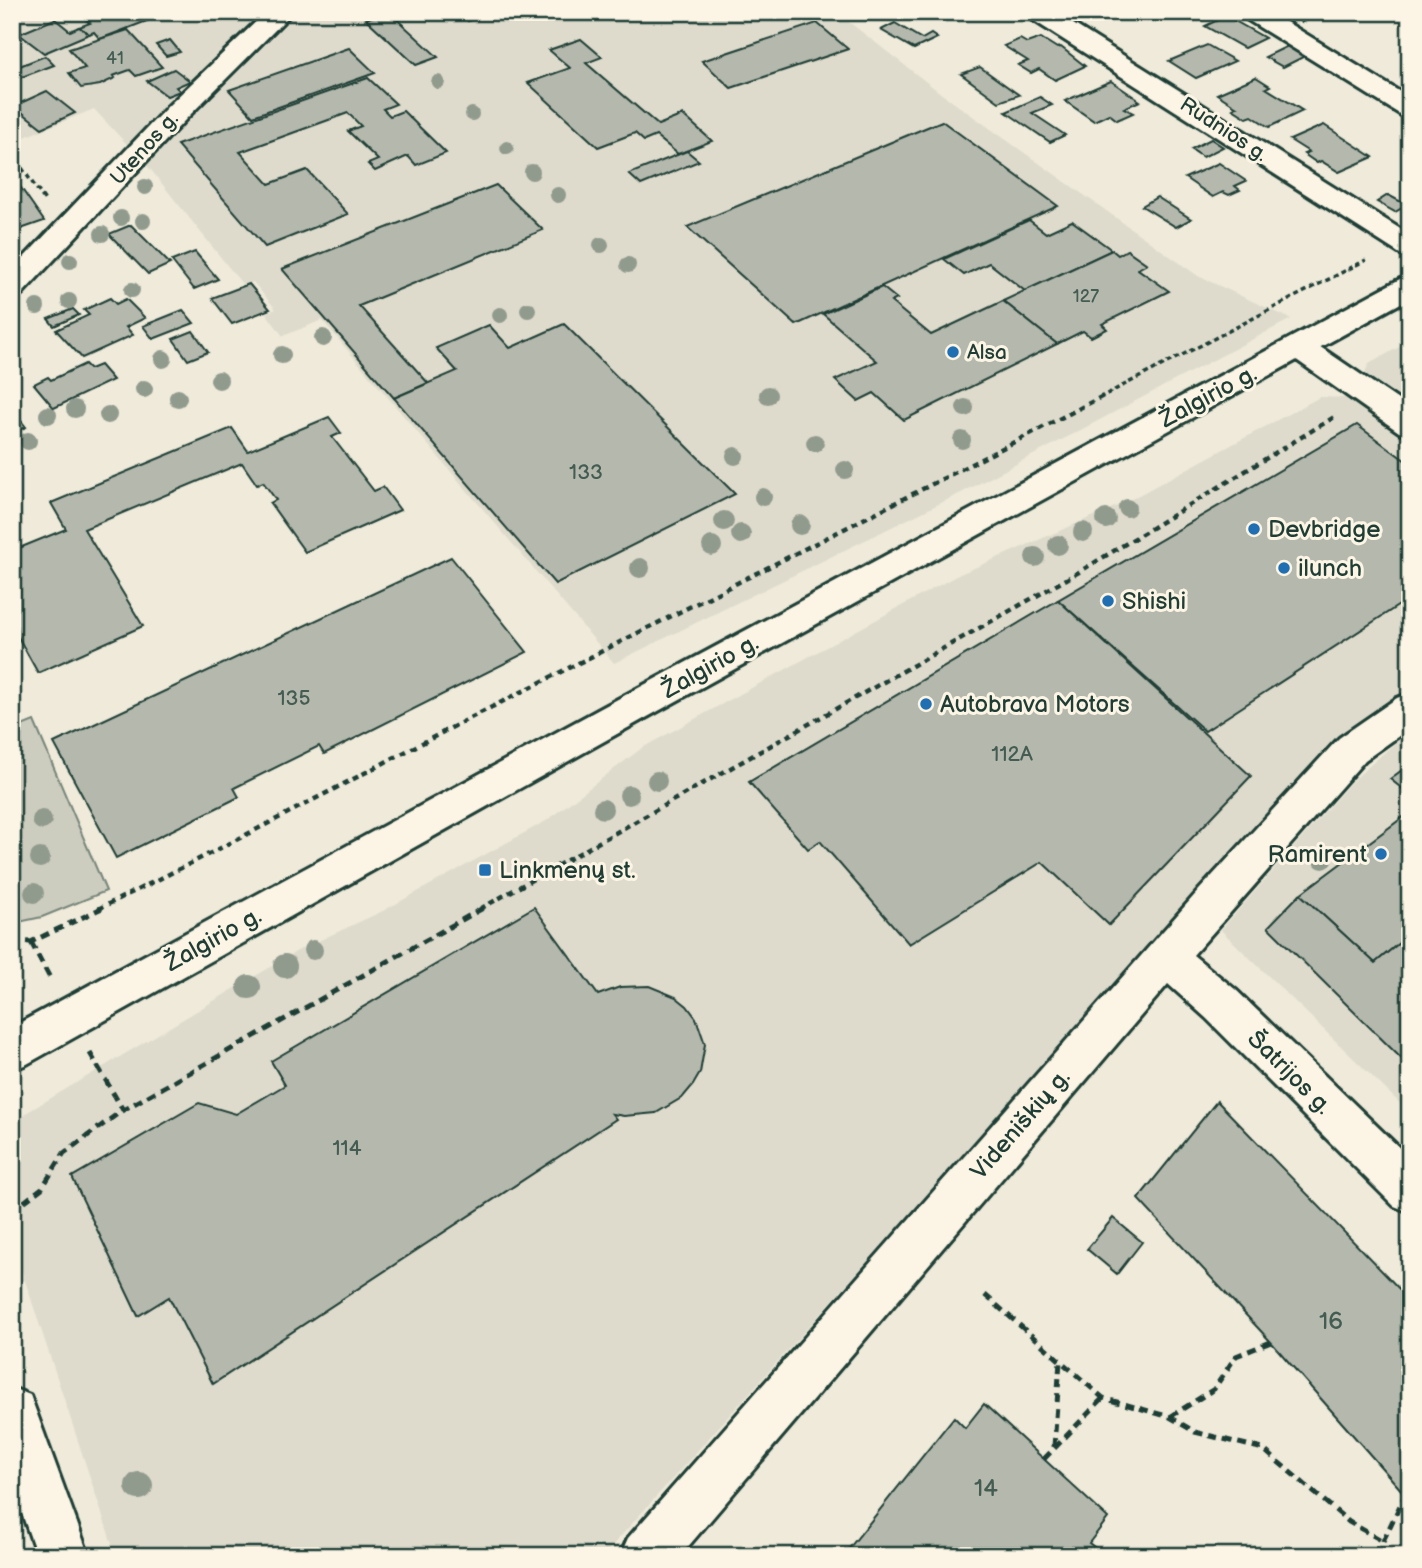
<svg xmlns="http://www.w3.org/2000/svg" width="1422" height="1568" viewBox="0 0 1422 1568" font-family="'Balsamiq Sans',sans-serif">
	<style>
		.built { fill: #dedbcc }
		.green { fill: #cccdbf; stroke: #76857a; stroke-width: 2 }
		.building { fill: #b5b9ad; stroke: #1f3d34; stroke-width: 2 }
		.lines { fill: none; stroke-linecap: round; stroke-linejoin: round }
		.minor-casing { stroke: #1f3d34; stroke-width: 6 }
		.major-casing { stroke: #1f3d34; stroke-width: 6 }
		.path-far2 { stroke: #1f3d34; stroke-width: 3.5; stroke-dasharray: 5 3.5; stroke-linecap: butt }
		.path-far1 { stroke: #1f3d34; stroke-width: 4.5; stroke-dasharray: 6 5; stroke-linecap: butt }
		.path { stroke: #1f3d34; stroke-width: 5; stroke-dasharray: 9 6; stroke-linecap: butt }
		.minor { fill: #fcf5e5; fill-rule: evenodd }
		.major { fill: #fcf5e5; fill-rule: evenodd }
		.tree { fill: #909b8e }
		.poi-dot { fill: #1f6fb2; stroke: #fcf5e5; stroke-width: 2.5 }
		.labels { text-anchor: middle; stroke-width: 6; stroke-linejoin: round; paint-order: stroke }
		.far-number-label { font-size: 18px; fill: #445c52 }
		.far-street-label { font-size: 21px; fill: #1f3d34; stroke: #fcf5e5 }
		.far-poi-label { font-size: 21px; fill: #1f3d34; stroke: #fcf5e5; text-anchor: start }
		.number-label { font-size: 21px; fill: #445c52 }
		.street-label { font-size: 24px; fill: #1f3d34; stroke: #fcf5e5 }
		.poi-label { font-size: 24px; fill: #1f3d34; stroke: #fcf5e5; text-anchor: start }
		.near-number-label { font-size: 24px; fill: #445c52 }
	</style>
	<rect width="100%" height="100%" fill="#efeada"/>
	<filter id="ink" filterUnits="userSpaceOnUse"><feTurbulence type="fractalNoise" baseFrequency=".0143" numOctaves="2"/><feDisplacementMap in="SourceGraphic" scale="14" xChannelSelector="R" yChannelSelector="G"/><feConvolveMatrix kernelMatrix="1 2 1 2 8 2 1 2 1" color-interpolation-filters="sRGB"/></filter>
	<g filter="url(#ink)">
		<!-- built -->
		<g class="built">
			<path d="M12 12H836L943 95 1198 276 1291 319 963 492 614 663 322 320 283 336 266 313 276 309 253 282 243 285 151 170 94 109 12 142Z"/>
			<path d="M1410 341V409L1370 382 1365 372 1369 364Z"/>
			<path d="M1320 397 1346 398 1410 441V687L1328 748 603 1556H116L12 1241V1132L26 1113 299 950 383 911 546 821 642 748 958 575 1124 503Z"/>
			<path d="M1410 730V1113L1221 930 1351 782Z"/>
		</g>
		<!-- green -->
		<path class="green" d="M34 721 106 891 42 917 19 922 12 914V730Z"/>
		<!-- building -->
		<g class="building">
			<path d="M107 12 121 14 170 12 100 39 94 32 89 34 79 27 90 23 87 21Z"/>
			<path d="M384 12H389L438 57 416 65 366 19Z"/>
			<path d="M459 12H494L468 21Z"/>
			<path d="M1286 12H1323L1302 22Z"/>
			<path d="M1226 16 1265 38 1244 48 1205 26Z"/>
			<path d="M55 19 70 31 79 27 89 34 44 53 19 34Z"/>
			<path d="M817 23 848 49 731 88 702 61Z"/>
			<path d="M895 23 922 39 931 34 937 38 914 49 881 30Z"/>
			<path d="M128 30 162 67 136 76 130 70 113 76 115 78 100 85 81 88 69 73 85 68 69 49Z"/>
			<path d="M1041 38 1057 48 1061 47 1085 66 1055 80 1039 69 1031 73 1018 65 1028 61 1004 46 1020 39 1027 43Z"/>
			<path d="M581 39 602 57 586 63 658 125 683 115 712 141 678 154 656 136 644 141 635 133 598 147 528 83 570 68 549 50Z"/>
			<path d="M170 40 180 52 166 56 156 45Z"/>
			<path d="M1207 45 1235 61 1196 78 1169 61Z"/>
			<path d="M1290 45 1307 55 1283 67 1265 57Z"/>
			<path d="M349 48 375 73 253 116 229 90Z"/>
			<path d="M45 56 54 65 19 78 12 72V69Z"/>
			<path d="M980 67 1019 95 999 102 961 74Z"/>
			<path d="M174 69 190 81 176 87 180 91 167 96 147 81Z"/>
			<path d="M1256 77 1270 86 1266 88 1303 111 1269 127 1252 116 1247 118 1233 109 1237 107 1217 94Z"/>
			<path d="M368 78 396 104 383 109 390 116 403 111 446 153 416 165 408 156 375 171 368 164 378 160 348 131 361 126 348 113 240 152 269 184 307 170 348 214 265 247 177 145Z"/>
			<path d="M1111 81 1140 101 1124 108 1133 113 1117 120 1109 114 1094 121 1065 101Z"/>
			<path d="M47 91 75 113 42 128 14 106Z"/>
			<path d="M1040 97 1052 105 1032 113 1065 135 1050 142 1006 112Z"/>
			<path d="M942 121 1058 206 796 325 687 227Z"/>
			<path d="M1324 125 1373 157 1339 172 1321 161 1317 163 1304 154 1309 152 1290 140Z"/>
			<path d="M1211 139 1223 147 1203 157 1191 149Z"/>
			<path d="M687 151 699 161 641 185 629 174Z"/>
			<path d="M1219 163 1246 181 1235 186 1240 190 1229 195 1223 192 1213 197 1185 178Z"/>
			<path d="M12 175 44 221 12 232Z"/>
			<path d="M496 185 543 230 359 306 428 383 394 398 282 269Z"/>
			<path d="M1388 195 1407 205 1395 212 1377 202Z"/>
			<path d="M1157 197 1191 219 1176 227 1142 206Z"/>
			<path d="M1029 220 1046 233 1072 221 1112 250 1025 291 989 263 964 275 944 259Z"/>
			<path d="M131 225 170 264 148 274 109 234Z"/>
			<path d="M1112 250 1118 255 1127 250 1147 264 1138 269 1169 291 1102 324 1107 329 1091 337 1083 331 1057 344 1003 301Z"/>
			<path d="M195 252 218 279 194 289 172 261Z"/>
			<path d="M249 284 270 309 232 324 212 298Z"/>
			<path d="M882 287 897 299 891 302 931 335 1003 301 1057 344 904 420 874 393 858 401 835 380 877 361 823 314Z"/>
			<path d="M110 298 116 304 126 299 145 318 126 327 133 335 82 358 56 330 89 315 84 310Z"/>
			<path d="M73 309 79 315 54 326 48 319Z"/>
			<path d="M183 310 194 323 153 339 143 326Z"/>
			<path d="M564 324 735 494 555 584 394 398 457 371 436 348 489 325 510 348Z"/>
			<path d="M193 331 208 352 188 360 173 339Z"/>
			<path d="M85 364 90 369 100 365 113 380 54 408 34 384 48 377 51 380Z"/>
			<path d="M12 409 26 427 12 433Z"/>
			<path d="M329 417 341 433 332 437 374 491 383 487 400 510 305 552 270 503 276 500 263 482 257 485 242 463 84 529 143 626 38 673 12 626V551L66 529 51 503 232 428 248 451Z"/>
			<path d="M1357 425 1410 464V598L1205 731 1058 600Z"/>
			<path d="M451 557 527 652 324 754 319 746 234 788 239 797 116 858 54 743Z"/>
			<path d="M1058 600 1251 776 1109 925 1042 862 909 944 820 841 808 849 749 782Z"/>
			<path d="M1410 764V795L1390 779Z"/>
			<path d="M1410 812V934L1375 963 1300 894Z"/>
			<path d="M1300 894 1375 963 1410 934V1067L1268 927Z"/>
			<path d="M534 907 598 995 620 987 649 986 676 997 687 1006 696 1018 705 1044 700 1073 693 1085 683 1097 656 1113 624 1116 612 1114 616 1119 213 1384 169 1297 138 1316 72 1177 199 1103 236 1114 285 1085 271 1061Z"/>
			<path d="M1217 1101 1410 1300V1500L1271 1342 1138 1199Z"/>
			<path d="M1113 1218 1142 1242 1117 1274 1087 1249Z"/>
			<path d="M984 1404 1108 1518 1089 1543 1098 1550 1094 1556H843L954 1417 965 1428Z"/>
		</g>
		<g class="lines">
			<!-- minor casing -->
			<g class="minor-casing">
				<g id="minor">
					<path d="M266 12H293L187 118 22 294 12 296V270L168 106Z"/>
					<path d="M1025 12H1054L1410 235V257L1400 254 1028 17Z"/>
					<path d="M1240 12H1270L1410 98V117L1401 115 1243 17Z"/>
					<path d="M1299 337 1310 340 1410 408V435L1399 432 1288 354 1284 347 1288 340Z"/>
					<path d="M1410 693V728L1365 760 1193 955 1236 990 1410 1158V1212L1394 1206 1206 1018 1168 984 680 1556H620L628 1538 1200 889 1339 738 1397 698Z"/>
					<path d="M12 1388 30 1395 89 1556H37L12 1485Z"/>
				</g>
			</g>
			<!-- major casing -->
			<g class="major-casing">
				<path id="major" d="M1410 277V298L642 720 27 1064 12 1070V1027L616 700 1400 279Z"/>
			</g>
			<!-- path-far2 -->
			<g class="path-far2">
				<path d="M12 154 46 202"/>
				<path d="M1099 398 1366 260"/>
			</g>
			<!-- path-far1 -->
			<g class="path-far1">
				<path d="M98 909C229 846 357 776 486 710 692 605 898 503 1103 396"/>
				<path d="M480 909 1079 572 1336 416"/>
			</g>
			<!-- path -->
			<g class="path">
				<path d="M12 941 31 942 102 908"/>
				<path d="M31 942 51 980"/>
				<path d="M90 1053 123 1110"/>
				<path d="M12 1211 42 1188 64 1153 123 1110 483 908"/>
				<path d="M985 1295 1103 1398 1170 1417 1195 1432 1263 1449 1349 1522 1383 1541"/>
				<path d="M1170 1417 1214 1389 1236 1356 1271 1342"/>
				<path d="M1054 1447 1060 1361"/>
				<path d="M1044 1459 1103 1398"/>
				<path d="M1382 1556 1383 1541 1405 1495"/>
			</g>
			<!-- minor -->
			<use href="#minor" class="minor"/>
			<!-- major -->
			<use href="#major" class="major"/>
		</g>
		<!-- trees -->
		<g class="tree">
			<circle cx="438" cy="82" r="7"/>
			<circle cx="472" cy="114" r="7"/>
			<circle cx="507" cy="148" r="7"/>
			<circle cx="532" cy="172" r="8"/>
			<circle cx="145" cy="187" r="8"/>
			<circle cx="558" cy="195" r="8"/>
			<circle cx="121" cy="218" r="8"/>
			<circle cx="143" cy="221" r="8"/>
			<circle cx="102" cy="234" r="8"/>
			<circle cx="601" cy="245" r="8"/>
			<circle cx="70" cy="261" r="8"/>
			<circle cx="628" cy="265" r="8"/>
			<circle cx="132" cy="290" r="8"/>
			<circle cx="69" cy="301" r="8"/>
			<circle cx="37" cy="307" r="8"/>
			<circle cx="528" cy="310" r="8"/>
			<circle cx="500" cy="315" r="8"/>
			<circle cx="323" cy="338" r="9"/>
			<circle cx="282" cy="355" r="9"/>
			<circle cx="163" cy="359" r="9"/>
			<circle cx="219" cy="380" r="9"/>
			<circle cx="144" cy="389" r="9"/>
			<circle cx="768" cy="395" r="9"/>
			<circle cx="178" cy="398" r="9"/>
			<circle cx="965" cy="408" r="9"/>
			<circle cx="75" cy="409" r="9"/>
			<circle cx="48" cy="415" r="9"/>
			<circle cx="108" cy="415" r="9"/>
			<circle cx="962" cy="440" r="9"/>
			<circle cx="28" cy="441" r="9"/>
			<circle cx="815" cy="443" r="9"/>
			<circle cx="735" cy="456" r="9"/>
			<circle cx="845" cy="470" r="9"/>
			<circle cx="763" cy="497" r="9"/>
			<circle cx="1127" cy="508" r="9"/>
			<circle cx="1106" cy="519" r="10"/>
			<circle cx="724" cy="521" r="10"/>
			<circle cx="800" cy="525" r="10"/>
			<circle cx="1083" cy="532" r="10"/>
			<circle cx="741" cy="534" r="10"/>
			<circle cx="1058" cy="545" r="10"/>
			<circle cx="712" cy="546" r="10"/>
			<circle cx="1035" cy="557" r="10"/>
			<circle cx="640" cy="568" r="10"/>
			<circle cx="657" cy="781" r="10"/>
			<circle cx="629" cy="795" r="10"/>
			<circle cx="603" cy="809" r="10"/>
			<circle cx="42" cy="820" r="10"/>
			<circle cx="40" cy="858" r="10"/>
			<circle cx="1323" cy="859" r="10"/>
			<circle cx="34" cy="893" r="10"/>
			<circle cx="313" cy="950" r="10"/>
			<circle cx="285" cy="966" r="12"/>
			<circle cx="249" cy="987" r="12"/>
			<circle cx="139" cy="1486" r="14"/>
		</g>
	</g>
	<!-- markers -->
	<g class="poi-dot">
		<circle cx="953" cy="352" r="7"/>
		<circle cx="1254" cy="529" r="7"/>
		<circle cx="1284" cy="568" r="7"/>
		<circle cx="1108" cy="601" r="7"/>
		<circle cx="926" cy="704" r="7"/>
		<circle cx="1381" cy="854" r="7"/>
		<rect x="478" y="863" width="14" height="14" rx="3.5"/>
	</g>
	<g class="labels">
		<!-- far-number labels -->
		<g class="far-number-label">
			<text x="115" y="64">41</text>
			<text x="1086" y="302">127</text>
		</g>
		<!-- far-street labels -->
		<g class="far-street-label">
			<text transform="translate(1224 129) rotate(33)" y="7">Rudnios g.</text>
			<text transform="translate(144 148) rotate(-48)" y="7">Utenos g.</text>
		</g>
		<!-- far-poi labels -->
		<g class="far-poi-label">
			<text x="967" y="359">Alsa</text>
		</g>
		<!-- number labels -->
		<g class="number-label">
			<text x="586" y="479">133</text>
			<text x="294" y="705">135</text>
			<text x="1012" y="761">112A</text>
			<text x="347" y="1155">114</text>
		</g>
		<!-- street labels -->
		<g class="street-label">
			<text transform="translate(1208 396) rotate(-28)" y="8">Žalgirio g.</text>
			<text transform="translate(710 666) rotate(-29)" y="8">Žalgirio g.</text>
			<text transform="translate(213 939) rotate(-29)" y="8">Žalgirio g.</text>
			<text transform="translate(1290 1072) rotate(45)" y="8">Šatrijos g.</text>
			<text transform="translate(1020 1124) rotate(-49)" y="8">Videniškių g.</text>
		</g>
		<!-- poi labels -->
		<g class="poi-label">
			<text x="1268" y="537">Devbridge</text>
			<text x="1298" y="576">ilunch</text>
			<text x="1122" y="609">Shishi</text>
			<text x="940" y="712">Autobrava Motors</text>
			<text x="1367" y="862" text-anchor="end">Ramirent</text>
			<text x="499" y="878">Linkmenų st.</text>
		</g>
		<!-- near-number labels -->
		<g class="near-number-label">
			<text x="1331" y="1329">16</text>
			<text x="986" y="1496">14</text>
		</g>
	</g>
	<!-- margin -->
	<rect width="1422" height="1568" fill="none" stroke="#fcf5e5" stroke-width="42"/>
	<rect x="21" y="21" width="1380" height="1526" fill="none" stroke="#1f3d34" stroke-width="2.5" filter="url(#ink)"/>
</svg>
